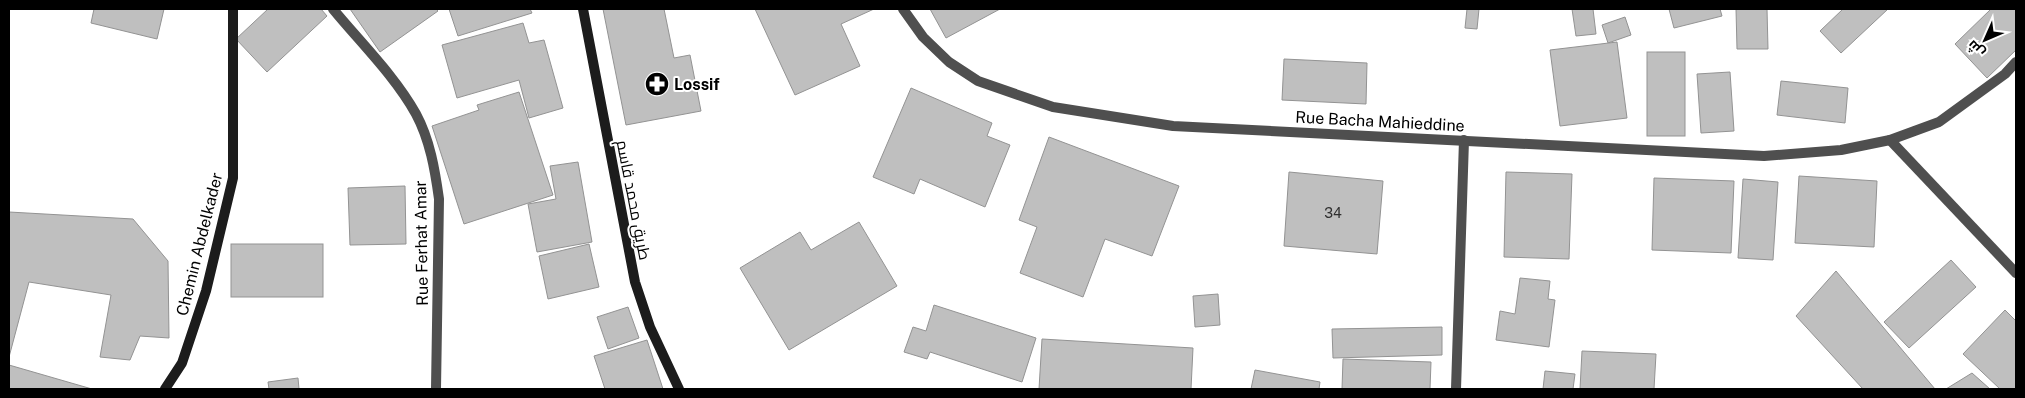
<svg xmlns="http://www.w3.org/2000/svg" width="2025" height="398" viewBox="0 0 2025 398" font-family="'Public Sans',Cairo,sans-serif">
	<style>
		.building { fill: #bfbfbf; stroke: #939393 }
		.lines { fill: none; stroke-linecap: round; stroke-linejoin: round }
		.street { stroke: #4f4f4f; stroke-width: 10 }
		.secondary { stroke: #1c1c1c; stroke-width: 10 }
		.labels { text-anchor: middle; stroke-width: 4; stroke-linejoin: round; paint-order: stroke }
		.number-label { font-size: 14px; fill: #303030 }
		.poi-label { font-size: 16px; font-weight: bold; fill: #000; stroke: #fff; text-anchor: start }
		.street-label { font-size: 16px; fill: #000; stroke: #fff }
	</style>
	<rect width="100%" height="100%" fill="#fff"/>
	<!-- building -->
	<g class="building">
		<path d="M94 9H164L157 39 91 23Z"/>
		<path d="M268 9H321L327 16 267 72 236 39Z"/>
		<path d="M350 9H436L438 11 380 52Z"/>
		<path d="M449 9H530L532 13 458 36Z"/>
		<path d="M603 9H664L674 58 690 55 701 111 626 125Z"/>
		<path d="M755 9H874L841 24 860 66 795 95Z"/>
		<path d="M930 9H1000L946 38Z"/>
		<path d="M1467 9H1479L1477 29 1465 28Z"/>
		<path d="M1572 9H1593L1596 34 1576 36Z"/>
		<path d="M1669 9H1720L1722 16 1674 28Z"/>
		<path d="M1736 9H1767L1768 49H1737Z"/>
		<path d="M1843 9H1888L1841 53 1820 31Z"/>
		<path d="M1991 9H2016V50L1987 78 1955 44Z"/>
		<path d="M1625 17 1631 35 1608 43 1602 25Z"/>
		<path d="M523 23 529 43 544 40 563 108 529 118 519 80 457 98 442 45Z"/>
		<path d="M1617 42 1627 118 1560 126 1550 50Z"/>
		<rect x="1647" y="52" width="38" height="84"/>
		<path d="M1284 59 1367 63 1366 104 1282 100Z"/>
		<path d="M1730 72 1734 131 1701 133 1697 74Z"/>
		<path d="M1781 81 1848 88 1845 123 1777 115Z"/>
		<path d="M911 88 992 123 987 136 1010 145 985 207 920 179 914 194 873 177Z"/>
		<path d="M519 92 553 195 464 224 432 126 479 110 477 105Z"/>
		<path d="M1049 137 1179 186 1152 256 1105 239 1083 297 1020 273 1037 227 1019 220Z"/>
		<path d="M578 162 592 242 537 252 528 204 556 199 550 166Z"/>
		<path d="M1289 172 1383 181 1377 254 1284 246Z"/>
		<path d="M1506 172 1572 174 1569 259 1504 257Z"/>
		<path d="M1799 176 1877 181 1874 247 1795 243Z"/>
		<path d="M1654 178 1734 181 1731 253 1652 250Z"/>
		<path d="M1743 179 1778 182 1773 260 1738 258Z"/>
		<path d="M405 186 406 244 350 245 348 188Z"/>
		<path d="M9 212 133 219 168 261 169 338 140 336 130 360 100 357 111 295 29 282 9 357Z"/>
		<path d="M859 222 897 286 789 350 740 268 800 232 811 250Z"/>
		<rect x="231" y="244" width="92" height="53"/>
		<path d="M589 244 599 287 548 299 539 256Z"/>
		<path d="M1951 260 1976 287 1909 348 1884 322Z"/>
		<path d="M1836 271 1935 389H1863L1796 316Z"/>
		<path d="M1520 278 1550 281 1548 299 1555 300 1549 347 1496 340 1500 311 1515 314Z"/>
		<path d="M1218 294 1220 325 1195 327 1193 296Z"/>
		<path d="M934 305 1036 338 1022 382 930 352 927 359 904 352 913 327 926 331Z"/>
		<path d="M628 307 639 338 608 349 597 317Z"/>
		<path d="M2005 310 2016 321V389H2000L1963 354Z"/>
		<path d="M1442 327V355L1333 358 1332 329Z"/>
		<path d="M1042 339 1193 348 1191 389H1039Z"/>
		<path d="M647 340 663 389H605L594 356Z"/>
		<path d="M1582 351 1656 354 1654 389H1580Z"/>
		<path d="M1343 359 1431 362 1430 389H1342Z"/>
		<path d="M9 365 92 389H9Z"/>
		<path d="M1255 370 1320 382 1319 389H1251Z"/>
		<path d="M1545 371 1575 374 1573 389H1543Z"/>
		<path d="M1972 373 1990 389H1946Z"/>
		<path d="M298 378 299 389H269L268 382Z"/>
	</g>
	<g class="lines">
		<!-- street -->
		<g class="street">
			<path d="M333 9C360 42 395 76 416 114 430 140 435 170 439 199L436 389"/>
			<path d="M903 9 923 37 949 62 978 81 1053 107 1173 126 1764 156 1841 150 1890 140 1939 122 2005 74 2016 62"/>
			<path d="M1890 140 2016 273"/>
			<path d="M1456 389 1464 140"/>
		</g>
		<!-- secondary -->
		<g class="secondary">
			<path d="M583 9 635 282 650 327 679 389"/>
			<path d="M165 389 182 363 206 291 233 178V9"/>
		</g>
	</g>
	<!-- icons -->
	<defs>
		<g id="pharmacy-disc" transform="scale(1.25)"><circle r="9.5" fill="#000" stroke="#fff"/><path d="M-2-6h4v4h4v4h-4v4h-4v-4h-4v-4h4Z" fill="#fff"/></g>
	</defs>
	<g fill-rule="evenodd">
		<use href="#pharmacy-disc" x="657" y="84"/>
	</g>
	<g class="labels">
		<!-- number labels -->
		<g class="number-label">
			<text x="1333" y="218">34</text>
		</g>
		<!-- poi labels -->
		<g class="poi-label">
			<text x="674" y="90">Lossif</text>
		</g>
		<!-- street labels -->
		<g class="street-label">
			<text transform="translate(1380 121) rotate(3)" y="6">Rue Bacha Mahieddine</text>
			<text transform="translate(634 200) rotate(79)" y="6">طريق محمد قاسم</text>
			<text transform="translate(421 243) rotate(-91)" y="6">Rue Ferhat Amar</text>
			<text transform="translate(199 244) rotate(-76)" y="6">Chemin Abdelkader</text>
		</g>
	</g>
	<!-- border -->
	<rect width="2025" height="398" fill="none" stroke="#000000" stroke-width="20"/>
	<!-- north arrow -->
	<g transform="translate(1985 40) rotate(225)" stroke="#ffffff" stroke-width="4" paint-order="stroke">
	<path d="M0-4L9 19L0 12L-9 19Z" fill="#000000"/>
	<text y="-8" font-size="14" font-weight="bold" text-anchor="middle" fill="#000000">ش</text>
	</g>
</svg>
